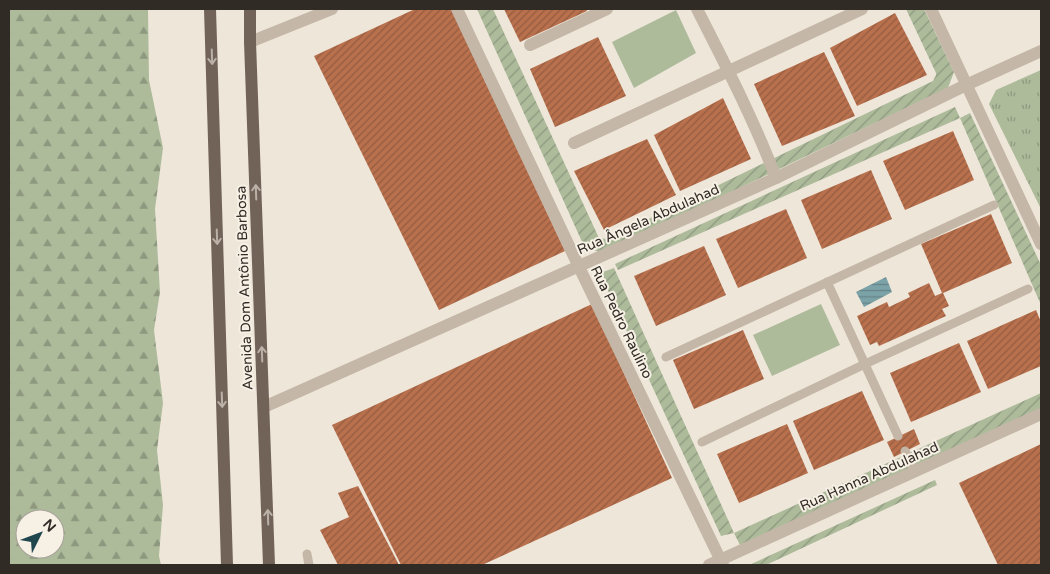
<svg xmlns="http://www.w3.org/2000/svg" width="1050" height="574" viewBox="0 0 1050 574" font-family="'Varela Round',sans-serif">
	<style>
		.grass { fill: url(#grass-tufts) }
		.forest { fill: url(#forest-firs); fill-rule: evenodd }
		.garden { fill: url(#garden-furrows) }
		.pitch { fill: #adbb9b }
		.water { fill: url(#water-rules) }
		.building { fill: url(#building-hatch) }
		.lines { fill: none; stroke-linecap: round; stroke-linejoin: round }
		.service { stroke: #c4b7a7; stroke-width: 9 }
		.minor { stroke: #c4b7a7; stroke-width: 12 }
		.primary { stroke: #726359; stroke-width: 12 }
		.oneway { stroke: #bbb1a6 }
		.labels { text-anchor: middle; stroke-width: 4; stroke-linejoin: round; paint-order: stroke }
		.street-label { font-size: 14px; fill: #312b26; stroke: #f6f0e5 }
	</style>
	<defs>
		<pattern id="grass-tufts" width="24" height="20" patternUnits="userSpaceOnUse" patternTransform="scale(1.25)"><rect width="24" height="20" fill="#adbb9b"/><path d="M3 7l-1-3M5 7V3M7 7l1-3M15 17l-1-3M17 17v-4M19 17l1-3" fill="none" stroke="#8d987e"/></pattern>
		<pattern id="forest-firs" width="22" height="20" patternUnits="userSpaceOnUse" patternTransform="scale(1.25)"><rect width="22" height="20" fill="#adbb9b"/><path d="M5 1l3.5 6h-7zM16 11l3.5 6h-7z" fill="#8d987e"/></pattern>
		<pattern id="garden-furrows" width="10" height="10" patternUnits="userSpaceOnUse" patternTransform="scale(1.25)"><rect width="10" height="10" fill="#adbb9b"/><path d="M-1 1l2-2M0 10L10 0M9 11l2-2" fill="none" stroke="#8d987e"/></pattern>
		<pattern id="water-rules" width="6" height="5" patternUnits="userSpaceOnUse" patternTransform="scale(1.25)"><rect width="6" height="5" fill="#7ba2a7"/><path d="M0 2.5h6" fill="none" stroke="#658488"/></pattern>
		<pattern id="building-hatch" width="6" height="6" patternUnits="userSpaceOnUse" patternTransform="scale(1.25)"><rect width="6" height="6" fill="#b8704d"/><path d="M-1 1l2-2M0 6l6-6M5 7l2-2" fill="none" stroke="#965c40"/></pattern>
	</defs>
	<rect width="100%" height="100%" fill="#eee6d9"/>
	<!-- grass -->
	<path class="grass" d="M1041 70V209L989 104 996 90Z"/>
	<!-- forest -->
	<path class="forest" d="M9 9H148L149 80 163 148 155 209 160 292 154 330 163 403 157 450 163 505 159 556 161 565H9ZM25 519H55V549H25Z"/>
	<!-- garden -->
	<g class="garden">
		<path d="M477 9H493L599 238 607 239 933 81 936 75V73L906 9H924L954 72 948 88 602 254 583 244Z"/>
		<path d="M955 107 960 118 970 113 1041 265V305L960 118 618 270 615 264Z"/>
		<path d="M614 268 734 533 1041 393V409L740 545 734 533 721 536 600 273Z"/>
		<path d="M935 480 937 485 766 565H749Z"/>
	</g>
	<!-- pitch -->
	<g class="pitch">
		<path d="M676 10 696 53 634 88 612 42Z"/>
		<path d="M821 304 840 345 772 376 753 335Z"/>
	</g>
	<!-- water -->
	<path class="water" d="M886 277 892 292 864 307 856 292Z"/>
	<!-- building -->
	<g class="building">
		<path d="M415 9H452L565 251 439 310 314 56Z"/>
		<path d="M504 9H586L587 11 520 42Z"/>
		<path d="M895 13 927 75 857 106 830 48Z"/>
		<path d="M598 37 626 96 555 127 530 69Z"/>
		<path d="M824 52 855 116 782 146 754 84Z"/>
		<path d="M723 98 751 159 680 191 654 135Z"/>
		<path d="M953 131 974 180 905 210 883 161Z"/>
		<path d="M647 139 676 195 604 230 574 171Z"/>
		<path d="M871 170 892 219 822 249 801 200Z"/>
		<path d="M786 209 807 258 738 288 716 239Z"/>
		<path d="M991 214 1012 263 943 293 949 306 942 309 946 316 879 346 877 342 870 345 857 316 887 302 889 307 910 297 908 293 929 283 935 296 942 293 921 244Z"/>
		<path d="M704 246 726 295 656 326 634 276Z"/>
		<path d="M592 304 672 478 482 565H401L332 425Z"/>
		<path d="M1036 310 1041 322V366L988 389 967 341Z"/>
		<path d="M743 330 764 379 694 409 673 360Z"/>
		<path d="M959 343 981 392 911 422 890 373Z"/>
		<path d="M862 391 884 440 814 470 793 421Z"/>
		<path d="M787 424 808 473 739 503 717 454Z"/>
		<path d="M914 429 920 444 894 457 887 442Z"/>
		<path d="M1041 444V565H998L959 483Z"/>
		<path d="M358 486 399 565H338L320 530 349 517 338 493Z"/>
	</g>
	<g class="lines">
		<!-- service -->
		<g class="service">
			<path d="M827 282 898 436"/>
			<path d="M666 357 994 205"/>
			<path d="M702 442 865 364 1028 289"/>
			<path d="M905 451 915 472"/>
			<path d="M307 554 309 565"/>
		</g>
		<!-- minor -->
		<g class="minor">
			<path d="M457 9 579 267 723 565"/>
			<path d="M697 9C725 64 754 120 776 178"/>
			<path d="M931 9 1041 244"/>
			<path d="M250 42 332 9"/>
			<path d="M530 45 607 9"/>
			<path d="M574 143 862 9"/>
			<path d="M264 407 776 178 966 85 1041 51"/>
			<path d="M709 565 1041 414"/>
		</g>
		<!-- primary -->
		<g class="primary">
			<path d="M210 9 227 565"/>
			<path d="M250 9V42L269 565"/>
		</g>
	</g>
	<!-- one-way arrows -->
	<defs><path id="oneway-shaft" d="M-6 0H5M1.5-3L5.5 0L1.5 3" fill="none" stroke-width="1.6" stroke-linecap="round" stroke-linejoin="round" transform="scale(1.25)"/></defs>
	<g class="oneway">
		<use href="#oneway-shaft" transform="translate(212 57) rotate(88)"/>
		<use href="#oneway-shaft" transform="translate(256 192) rotate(-92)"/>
		<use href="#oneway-shaft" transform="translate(217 237) rotate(88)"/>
		<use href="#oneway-shaft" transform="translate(262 354) rotate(-92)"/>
		<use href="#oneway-shaft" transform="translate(222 400) rotate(88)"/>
		<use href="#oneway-shaft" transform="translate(268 517) rotate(-92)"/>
	</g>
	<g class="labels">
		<!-- street labels -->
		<g class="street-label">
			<text transform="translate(648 219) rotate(-24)" y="5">Rua Ângela Abdulahad</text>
			<text transform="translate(244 288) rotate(-92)" y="5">Avenida Dom Antônio Barbosa</text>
			<text transform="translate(622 322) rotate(64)" y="5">Rua Pedro Raulino</text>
			<text transform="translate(869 476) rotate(-24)" y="5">Rua Hanna Abdulahad</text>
		</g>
	</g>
	<!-- border -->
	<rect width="1050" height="574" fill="none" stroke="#312b26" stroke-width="20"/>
	<!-- north arrow -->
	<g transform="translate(40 534) rotate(48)"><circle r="24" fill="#f6f0e5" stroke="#a7a199"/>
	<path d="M0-4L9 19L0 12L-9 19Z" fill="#21474e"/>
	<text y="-8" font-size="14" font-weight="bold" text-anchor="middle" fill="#312b26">N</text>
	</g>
</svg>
